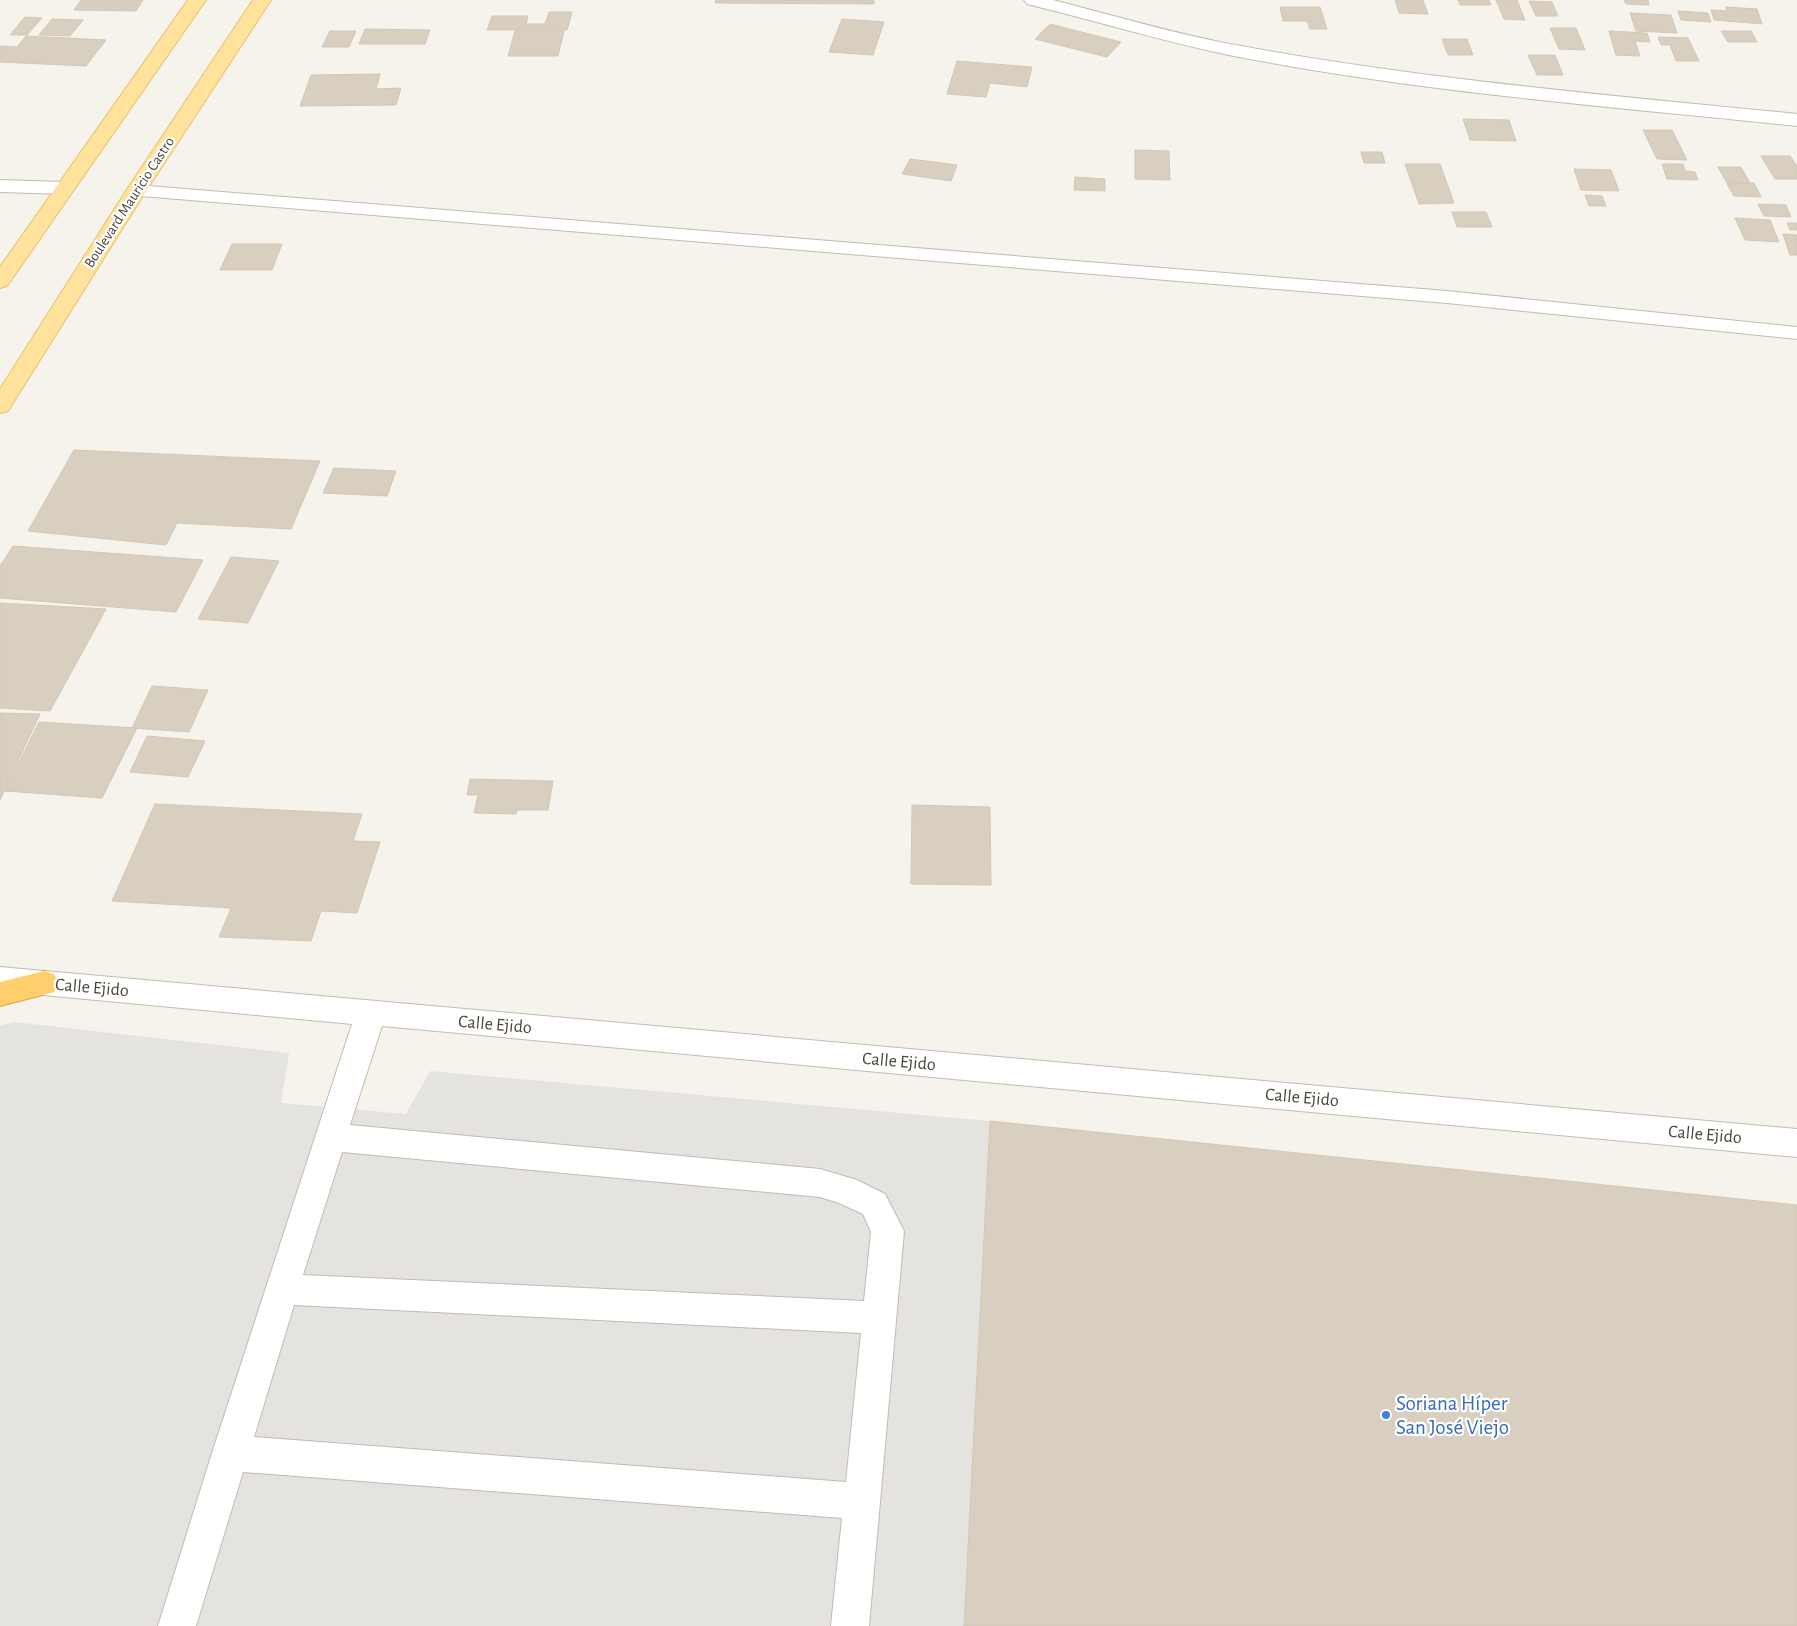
<svg xmlns="http://www.w3.org/2000/svg" width="1797" height="1626" viewBox="0 0 1797 1626" font-family="'Alegreya Sans',sans-serif">
	<style>
		.parking { fill: #e5e3e0 }
		.building { fill: #d8cfc1; stroke: #d3c7b4 }
		.lines { fill: none; stroke-linecap: round; stroke-linejoin: round }
		.minor-casing { stroke: #c2bbae; stroke-width: 2 }
		.major-casing { stroke: #e6c16a; stroke-width: 2 }
		.highway-casing { stroke: #e0a43c; stroke-width: 2 }
		.minor { fill: #fff; fill-rule: evenodd }
		.major { fill: #ffe39c; fill-rule: evenodd }
		.highway { fill: #ffcf6e; fill-rule: evenodd }
		.shop-dot { fill: #3f7fe0; stroke: #fff; stroke-width: 2 }
		.labels { text-anchor: middle; stroke-width: 4.5; stroke-linejoin: round; paint-order: stroke }
		.far-street-label { font-size: 15px; fill: #4b4439; stroke: #fff }
		.street-label { font-size: 18px; fill: #4b4439; stroke: #fff }
		.near-shop-label { font-size: 21px; fill: #366cbe; stroke: #fff; text-anchor: start }
	</style>
	<rect width="100%" height="100%" fill="#f6f3ec"/>
	<!-- parking -->
	<path class="parking" d="M14 1022 289 1053 281 1103 406 1114 430 1071 990 1121 964 1626H0V1026Z"/>
	<!-- building -->
	<g class="building">
		<path d="M81 0H143L136 11 74 10Z"/>
		<path d="M716 0H874V4L715 3Z"/>
		<path d="M1395 0H1423L1428 14 1399 13Z"/>
		<path d="M1458 0H1489L1491 5H1460Z"/>
		<path d="M1496 0H1517L1525 20 1504 19Z"/>
		<path d="M1624 0H1648L1649 5 1626 4Z"/>
		<path d="M1529 1 1552 2 1558 16H1536Z"/>
		<path d="M1280 7H1320L1327 29H1310L1307 21H1283Z"/>
		<path d="M1726 7 1757 9 1762 24 1714 20 1711 10 1727 11Z"/>
		<path d="M1678 11 1708 13 1711 22 1681 20Z"/>
		<path d="M549 12H572L567 30H487L492 16H528L526 24H545Z"/>
		<path d="M1630 13 1671 15 1677 33 1636 31Z"/>
		<path d="M25 17 42 18 27 35H10Z"/>
		<path d="M52 19 83 20 70 36 39 35Z"/>
		<path d="M842 19 884 22 873 55 829 52Z"/>
		<path d="M1050 24 1121 42 1107 57 1035 39Z"/>
		<path d="M1550 28H1576L1585 50 1559 49Z"/>
		<path d="M365 29 430 30 425 44H359Z"/>
		<path d="M330 31H356L349 47H322Z"/>
		<path d="M515 31H564L558 56H508Z"/>
		<path d="M1609 31 1647 33 1650 42 1635 41 1640 56 1616 55Z"/>
		<path d="M1721 31H1751L1757 42H1728Z"/>
		<path d="M26 36 106 40 86 66 0 62V46L17 47Z"/>
		<path d="M1658 37 1688 38 1699 61H1676L1670 45H1661Z"/>
		<path d="M1442 39H1467L1473 55H1448Z"/>
		<path d="M1528 55H1555L1563 75H1537Z"/>
		<path d="M957 61 1032 67 1027 87 990 83 986 97 947 94Z"/>
		<path d="M380 74 376 89 401 88 396 105 300 106 311 75Z"/>
		<path d="M1463 119 1509 120 1516 141 1470 140Z"/>
		<path d="M1643 130H1672L1687 160 1657 159Z"/>
		<path d="M1135 150 1169 151 1170 180 1135 179Z"/>
		<path d="M1361 152H1382L1385 163H1364Z"/>
		<path d="M1761 156H1790L1797 166V179H1775Z"/>
		<path d="M910 159 957 165 951 181 902 174Z"/>
		<path d="M1405 164H1440L1454 203 1419 204Z"/>
		<path d="M1662 164H1683L1685 171 1695 172 1698 180 1667 179Z"/>
		<path d="M1718 167H1741L1750 183H1727Z"/>
		<path d="M1574 169 1611 170 1619 191 1581 190Z"/>
		<path d="M1075 177 1105 179V191L1074 190Z"/>
		<path d="M1754 183 1761 197 1734 196 1727 184Z"/>
		<path d="M1585 195 1602 196 1606 206H1589Z"/>
		<path d="M1758 204 1786 205 1791 217 1764 216Z"/>
		<path d="M1452 212H1486L1492 227H1457Z"/>
		<path d="M1735 218 1770 220 1779 242 1745 240Z"/>
		<path d="M1787 223H1797V230H1790Z"/>
		<path d="M1783 234 1797 235V255H1790Z"/>
		<path d="M232 244H282L272 270H220Z"/>
		<path d="M74 450 320 461 291 529 177 523 166 545 28 531Z"/>
		<path d="M334 468 396 471 387 496 323 493Z"/>
		<path d="M13 546 203 560 176 612 0 598V566Z"/>
		<path d="M231 557 279 561 248 623 198 619Z"/>
		<path d="M0 603 106 609 50 711 0 708Z"/>
		<path d="M152 686 208 690 189 732 132 728Z"/>
		<path d="M0 713 40 714 0 800Z"/>
		<path d="M39 722 137 728 102 798 5 791Z"/>
		<path d="M147 736 205 741 188 777 130 772Z"/>
		<path d="M470 779 553 781 548 810H517L516 814 474 813 478 795H467Z"/>
		<path d="M155 804 362 814 353 841 380 842 357 913 321 911 311 941 219 937 231 908 112 901Z"/>
		<path d="M912 805 990 807 991 885 911 884Z"/>
		<path d="M990 1121 1797 1205V1626H964Z"/>
	</g>
	<g class="lines">
		<!-- minor casing -->
		<g class="minor-casing">
			<g id="minor">
				<path d="M1024 0H1053C1112 15 1171 33 1230 44 1417 79 1607 95 1797 114V126C1607 106 1416 92 1229 55 1162 41 1093 20 1027 4Z"/>
				<path d="M0 180 65 182 72 184 75 188 72 192 65 194 0 192Z"/>
				<path d="M136 185 1447 291 1797 327V339L1447 303 129 195 126 191 129 187Z"/>
				<path d="M0 967 1797 1129V1157L382 1026 350 1125 820 1169 857 1180 885 1194 904 1231 869 1626H831L842 1518 243 1472 196 1626H158L212 1453 352 1024 0 991ZM342 1152 820 1197 839 1203 863 1214 871 1232 864 1301 303 1275ZM294 1305 861 1333 846 1482 254 1437Z"/>
			</g>
		</g>
		<!-- major casing -->
		<g class="major-casing">
			<g id="major">
				<path d="M188 0H206L7 286 0 288V267Z"/>
				<path d="M253 0H271L146 191 11 406 8 411 0 413V389L126 191Z"/>
			</g>
		</g>
		<!-- highway casing -->
		<g class="highway-casing">
			<path id="highway" d="M44 971 54 974 59 983 54 992 0 1006V982Z"/>
		</g>
		<!-- minor -->
		<use href="#minor" class="minor"/>
		<!-- major -->
		<use href="#major" class="major"/>
		<!-- highway -->
		<use href="#highway" class="highway"/>
	</g>
	<!-- markers -->
	<circle class="shop-dot" cx="1386" cy="1415" r="5"/>
	<g class="labels">
		<!-- far-street labels -->
		<g class="far-street-label">
			<text transform="translate(129 202) rotate(-57)" y="5">Boulevard Mauricio Castro</text>
		</g>
		<!-- street labels -->
		<g class="street-label">
			<text transform="translate(92 987) rotate(5)" y="6">Calle Ejido</text>
			<text transform="translate(495 1024) rotate(5)" y="6">Calle Ejido</text>
			<text transform="translate(899 1061) rotate(5)" y="6">Calle Ejido</text>
			<text transform="translate(1302 1097) rotate(5)" y="6">Calle Ejido</text>
			<text transform="translate(1705 1134) rotate(5)" y="6">Calle Ejido</text>
		</g>
		<!-- near-shop labels -->
		<g class="near-shop-label">
			<text x="1396" y="1410">Soriana Híper<tspan x="1396" dy="24">San José Viejo</tspan></text>
		</g>
	</g>
</svg>
